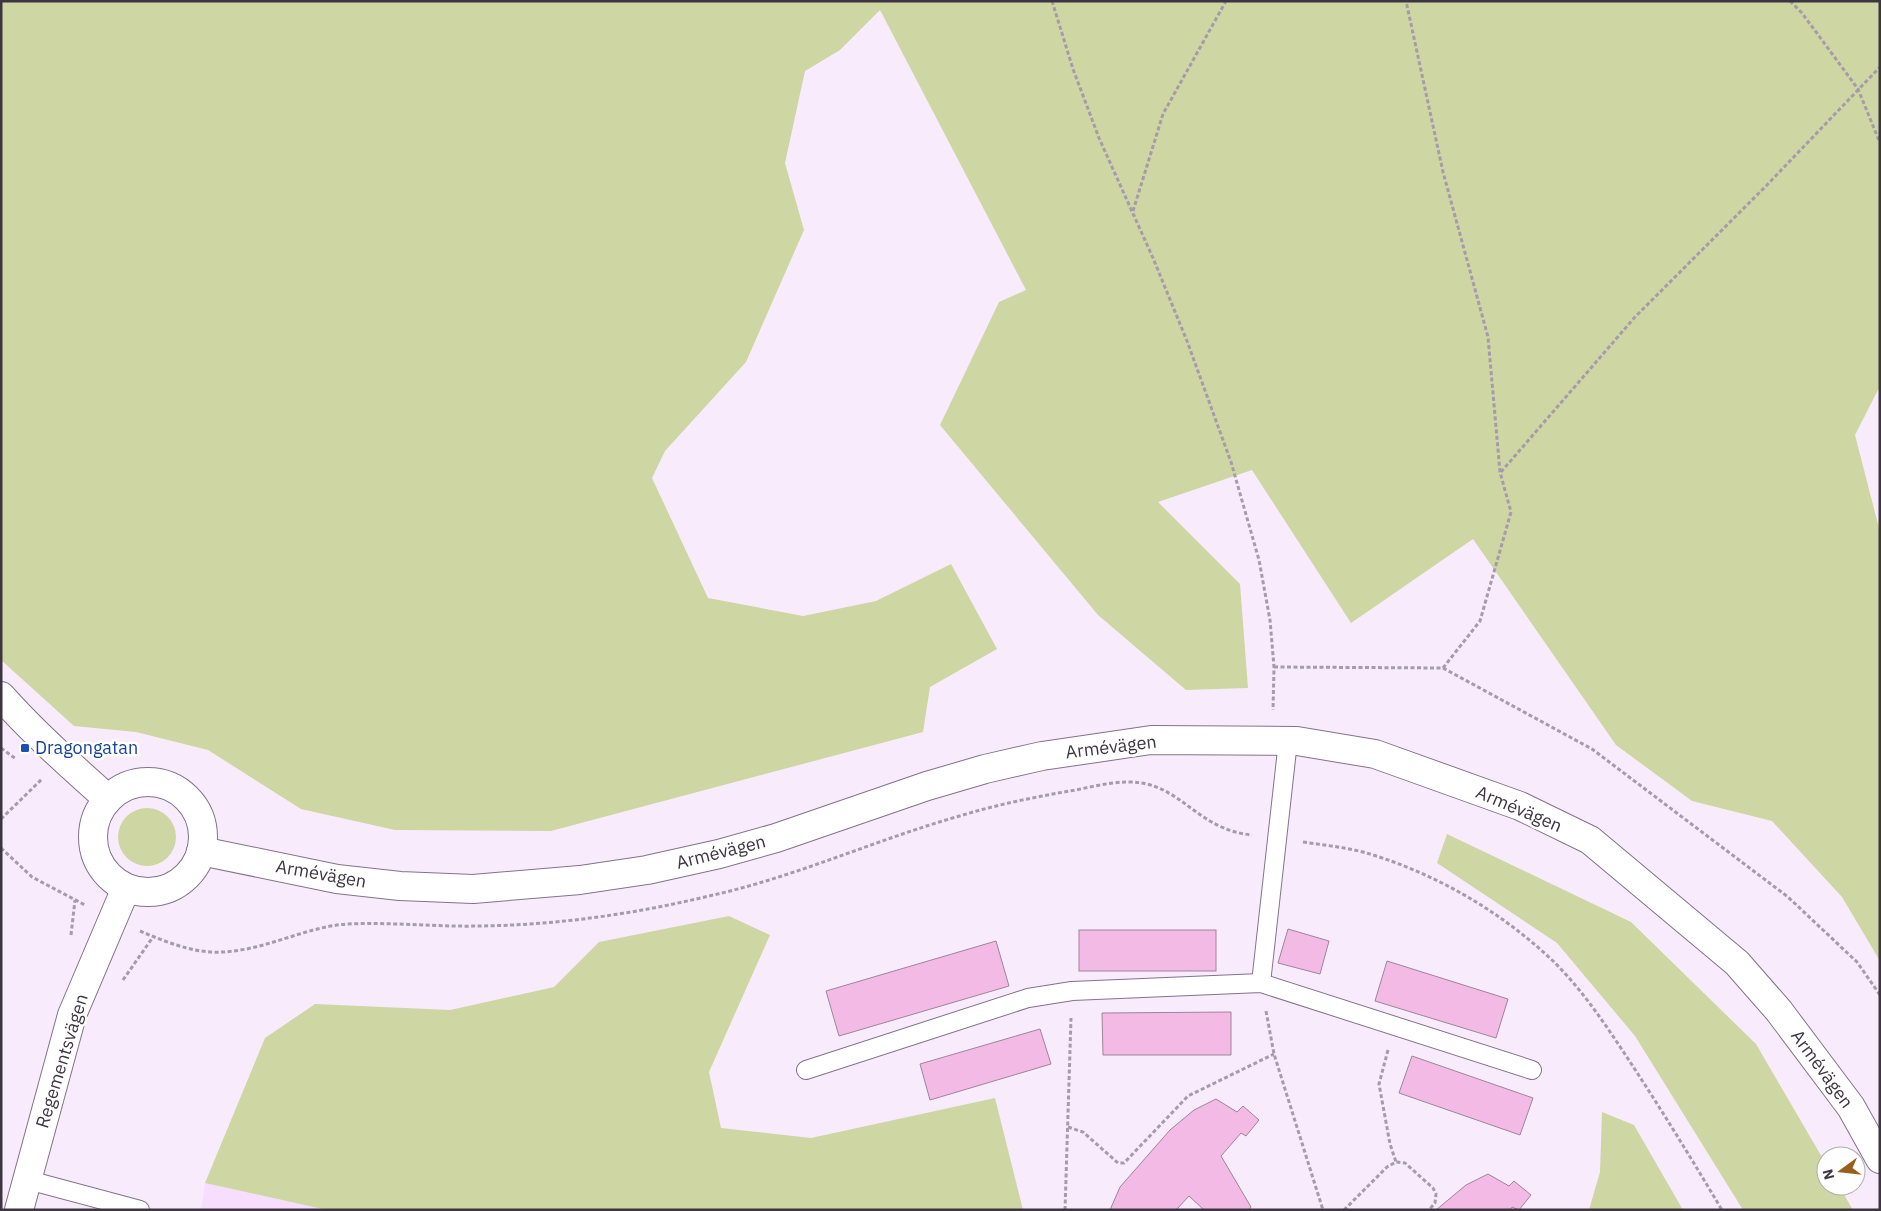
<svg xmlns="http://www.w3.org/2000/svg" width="1881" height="1211" viewBox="0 0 1881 1211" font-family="'IBM Plex Sans',sans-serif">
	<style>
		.built { fill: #f7ddfe }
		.green { fill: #ced6a3 }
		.building { fill: #f3bae6; stroke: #9e8498 }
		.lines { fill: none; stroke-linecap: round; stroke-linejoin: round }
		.lane-casing { stroke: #847289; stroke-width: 20 }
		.street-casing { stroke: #847289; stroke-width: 30 }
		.path { stroke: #a59ba9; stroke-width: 3; stroke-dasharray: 4 2.5; stroke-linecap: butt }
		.lane { stroke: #fff; stroke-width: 18 }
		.street { stroke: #fff; stroke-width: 28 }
		.transit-dot { fill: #1a4fb4; stroke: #fefefe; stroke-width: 2 }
		.labels { text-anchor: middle; stroke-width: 5; stroke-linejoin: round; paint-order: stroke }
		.street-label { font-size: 18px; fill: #3d3540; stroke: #fefefe }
		.transit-label { font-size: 18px; fill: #164399; stroke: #fefefe; text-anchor: start }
	</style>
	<rect width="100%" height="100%" fill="#f8ecfc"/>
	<!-- built -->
	<path class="built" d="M205 1183 327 1210H201Z"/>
	<!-- green -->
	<g class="green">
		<path d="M1 1H1880V386L1855 435 1880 532V961L1842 897 1772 821 1692 801 1616 745 1473 539 1351 623 1252 470 1158 502 1240 584 1248 688 1186 690 1098 615 940 425 999 302 1026 290 880 10 840 50 805 71 785 163 804 230 746 362 665 451 652 478 708 598 803 616 876 601 951 564 997 649 930 687 923 732 551 831 395 830 301 809 208 750 136 732 74 726 1 660Z"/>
		<circle cx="147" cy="837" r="29"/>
		<path d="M1447 834 1631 922 1756 1044 1826 1164V1186H1839L1853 1210H1743L1635 1036 1557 943 1437 863Z"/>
		<path d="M729 916 770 935 709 1072 721 1128 811 1138 995 1098 1023 1210H327L205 1183 265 1038 315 1004 450 1010 554 987 599 942Z"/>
		<path d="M1602 1112 1634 1125 1683 1210H1589L1600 1172Z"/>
	</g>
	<!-- building -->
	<g class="building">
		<path d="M1288 929 1329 941 1320 974 1278 963Z"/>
		<rect x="1079" y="930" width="137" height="41"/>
		<path d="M996 941 1009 986 839 1036 826 991Z"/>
		<path d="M1387 961 1508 999 1496 1038 1375 1001Z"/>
		<path d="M1231 1012V1055H1103L1102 1013Z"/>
		<path d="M1040 1029 1051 1064 930 1100 920 1064Z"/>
		<path d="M1412 1056 1533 1098 1520 1135 1399 1093Z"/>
		<path d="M1216 1099 1237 1112 1243 1106 1259 1120 1246 1136 1241 1133 1221 1156 1251 1207 1249 1210H1204L1189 1196 1176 1210H1110L1120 1187 1170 1130 1194 1110Z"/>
		<path d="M1488 1174 1509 1186 1514 1181 1531 1195 1519 1210 1512 1207 1510 1210H1436L1466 1185Z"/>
	</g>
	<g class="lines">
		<!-- lane casing -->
		<g class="lane-casing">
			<g id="lane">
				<path d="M1261 983 1288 741"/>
				<path d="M806 1070 1028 998 1072 991 1261 983 1532 1070"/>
				<path d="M28 1180 140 1210"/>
			</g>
		</g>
		<!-- street casing -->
		<g class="street-casing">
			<g id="street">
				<path d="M1 696C34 733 71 766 108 799"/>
				<circle cx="148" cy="837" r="55"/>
				<path d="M201 851 337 879 400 886 473 889 580 880 647 870 719 854 776 838 927 786 985 769 1042 756 1151 740 1297 741 1375 754 1520 806 1590 840 1737 963 1779 1011 1851 1107 1880 1159"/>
				<path d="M19 1210 72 1015 126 888"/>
			</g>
		</g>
		<!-- path -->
		<g class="path">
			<path d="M1052 1 1073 69 1099 138 1153 258 1187 341 1231 462 1259 560 1270 620 1274 667 1273 710"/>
			<path d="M1790 1 1802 13 1858 89 1880 143"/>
			<path d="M1133 211 1163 114 1226 1"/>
			<path d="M1501 472 1635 317 1766 186 1880 67"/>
			<path d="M1274 667 1443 668 1480 621 1511 512 1500 472 1488 337 1443 172 1406 1"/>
			<path d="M1443 668 1592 749 1788 897 1857 962 1880 995"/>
			<path d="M1 748 16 759"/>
			<path d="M1 819 42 779"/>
			<path d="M1303 842C1323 845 1343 847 1363 852 1433 872 1499 910 1552 960 1585 992 1611 1033 1636 1071 1666 1117 1694 1163 1722 1210"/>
			<path d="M1 848 32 877 85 905"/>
			<path d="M140 931C166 942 195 954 223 952 266 950 305 927 347 924 392 922 436 927 480 926 557 925 634 914 709 896 796 877 877 839 963 815 996 805 1030 798 1064 792 1084 789 1107 782 1127 782 1171 781 1189 814 1224 828 1233 832 1243 834 1252 835"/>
			<path d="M71 935 75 900"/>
			<path d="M123 980 153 937"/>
			<path d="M1266 1011 1274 1054 1323 1210"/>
			<path d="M1388 1050 1379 1084 1390 1144 1396 1162"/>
			<path d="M1068 1127 1083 1132 1118 1163H1124L1188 1096 1274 1054"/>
			<path d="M1065 1210 1071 1018"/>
			<path d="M1344 1210 1387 1167 1396 1162 1405 1163 1433 1188 1436 1194 1435 1203 1429 1210"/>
		</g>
		<!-- lane -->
		<use href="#lane" class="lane"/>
		<!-- street -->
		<use href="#street" class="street"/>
	</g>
	<!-- markers -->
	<rect class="transit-dot" x="20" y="743" width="10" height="10" rx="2.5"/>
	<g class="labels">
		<!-- street labels -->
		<g class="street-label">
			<text transform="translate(1111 747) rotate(-7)" y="6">Armévägen</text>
			<text transform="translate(1519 809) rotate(23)" y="6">Armévägen</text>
			<text transform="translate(721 852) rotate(-14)" y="6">Armévägen</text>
			<text transform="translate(321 874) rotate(10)" y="6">Armévägen</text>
			<text transform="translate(62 1061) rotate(-73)" y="6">Regementsvägen</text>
			<text transform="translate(1822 1069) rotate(54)" y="6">Armévägen</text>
		</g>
		<!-- transit labels -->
		<g class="transit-label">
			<text x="35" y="754">Dragongatan</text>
		</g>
	</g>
	<!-- border -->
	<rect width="1881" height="1211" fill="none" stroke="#3d3540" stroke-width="5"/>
	<!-- north arrow -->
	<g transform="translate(1841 1171) rotate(255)"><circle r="24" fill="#fefefe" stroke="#b1aeb2"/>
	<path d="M0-4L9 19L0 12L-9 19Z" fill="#985f1c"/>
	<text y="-8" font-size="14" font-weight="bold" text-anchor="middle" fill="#3d3540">N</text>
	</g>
</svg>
